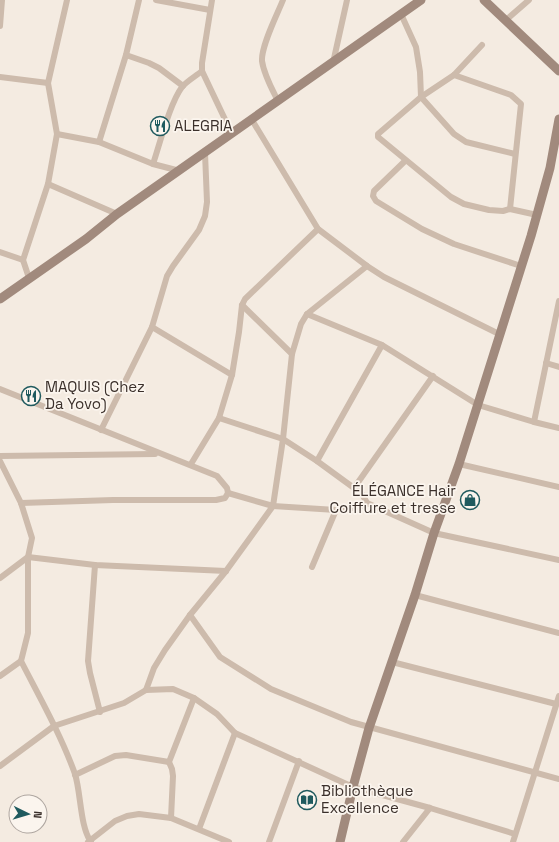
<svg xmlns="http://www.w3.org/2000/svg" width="559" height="842" viewBox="0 0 559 842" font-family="'Space Grotesk',sans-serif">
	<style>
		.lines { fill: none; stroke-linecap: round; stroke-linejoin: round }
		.minor { stroke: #cdbbac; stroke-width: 6 }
		.secondary { stroke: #a18a7d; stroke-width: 9 }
		.labels { text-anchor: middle; stroke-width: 3.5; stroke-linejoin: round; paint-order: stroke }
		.poi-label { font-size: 15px; fill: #3b302b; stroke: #fbf5ee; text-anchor: start }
	</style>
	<rect width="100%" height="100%" fill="#f4ebe1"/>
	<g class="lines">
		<!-- minor -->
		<g class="minor">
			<path d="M156 0 210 10"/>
			<path d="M212 0 202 63V71L232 134"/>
			<path d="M401 14 416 47 420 72 421 97 454 134 466 142 515 154"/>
			<path d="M506 20 529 0"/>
			<path d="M0 26 2 0"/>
			<path d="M482 45 454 75 421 97 378 134V137L451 197 464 204 489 210 503 211 510 209 537 215"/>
			<path d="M126 55 149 63 159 68 183 86"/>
			<path d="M333 63 347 0"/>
			<path d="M454 75 511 95 521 104 510 209"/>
			<path d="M0 77 48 83"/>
			<path d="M278 101C272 89 264 75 262 61 261 46 277 15 283 0"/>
			<path d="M252 120 318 229 367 266 384 277 501 335"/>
			<path d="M57 134 99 142 153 164 180 171"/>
			<path d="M99 142 126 55 139 0"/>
			<path d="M405 161 374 191 373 196 376 201 422 229 454 244 521 266"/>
			<path d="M153 164C160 143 170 103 182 87 187 81 196 76 202 71"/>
			<path d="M48 184 117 214"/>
			<path d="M0 252 23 260"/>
			<path d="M29 278 23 260 48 184 57 134 48 83 67 0"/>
			<path d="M242 305 292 354"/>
			<path d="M307 314 382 345 478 405 534 422 559 428"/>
			<path d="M152 327 232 375"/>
			<path d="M546 363 559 367"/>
			<path d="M0 389 217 476 227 488 228 493"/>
			<path d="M219 418 283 439 317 461 354 488 362 494 367 503"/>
			<path d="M534 422 559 301"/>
			<path d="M101 430 152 327 167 276 173 266 199 230 205 216 207 202 205 153"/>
			<path d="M0 456 155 454"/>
			<path d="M0 461 21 503 32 538 28 557V633L21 661C40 698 61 735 75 774 81 793 80 827 91 842"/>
			<path d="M317 461 382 345"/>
			<path d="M191 464 219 418 232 375 239 332 242 305 245 299 318 229"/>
			<path d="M459 464 559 487"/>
			<path d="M354 488 433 376"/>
			<path d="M228 493 273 506 336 510 359 507 367 503 434 533 559 560"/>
			<path d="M21 503 113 500H216L225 498 228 493"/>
			<path d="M95 565 88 661 90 673 100 712"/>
			<path d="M312 567 336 510"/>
			<path d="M0 578 28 557 95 565 226 571"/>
			<path d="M415 595 559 633"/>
			<path d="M190 615 220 657 271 689 351 722 559 779"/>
			<path d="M392 662 556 704"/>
			<path d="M0 676 21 661"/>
			<path d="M146 690 173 689 194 698 217 714 235 733 353 787 430 808 515 834"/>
			<path d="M0 766 54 726 124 703 146 690 154 668 165 650 190 615 226 571 273 506 283 439 292 354 301 324 307 314 367 266"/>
			<path d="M75 775 115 756 126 755 169 762"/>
			<path d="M171 818 173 776 172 769 169 762 194 698"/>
			<path d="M199 829 235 733"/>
			<path d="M88 842 115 821 127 816 139 814 171 818 229 842"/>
			<path d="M269 842 299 761"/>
			<path d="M403 842 430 808"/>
			<path d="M513 842 559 696"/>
		</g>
		<!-- secondary -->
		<g class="secondary">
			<path d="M484 0 559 71"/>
			<path d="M0 299 86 239 117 214 421 0"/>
			<path d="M340 842 353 787 369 728 415 595 434 533 459 464 531 236 550 168 559 119"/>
		</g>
	</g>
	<!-- icons -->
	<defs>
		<g id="restaurant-ring" transform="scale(1)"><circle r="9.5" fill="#fbf5ee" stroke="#1f5a5e" stroke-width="1.5"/><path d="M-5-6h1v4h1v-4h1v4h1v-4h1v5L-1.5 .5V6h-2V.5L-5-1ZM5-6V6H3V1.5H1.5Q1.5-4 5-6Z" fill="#1f5a5e"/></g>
		<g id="shop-ring" transform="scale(1)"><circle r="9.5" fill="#fbf5ee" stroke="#1f5a5e" stroke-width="1.5"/><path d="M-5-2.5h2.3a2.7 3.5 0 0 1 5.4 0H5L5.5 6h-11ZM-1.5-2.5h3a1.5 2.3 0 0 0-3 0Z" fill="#1f5a5e"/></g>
		<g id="library-ring" transform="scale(1)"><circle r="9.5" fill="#fbf5ee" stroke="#1f5a5e" stroke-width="1.5"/><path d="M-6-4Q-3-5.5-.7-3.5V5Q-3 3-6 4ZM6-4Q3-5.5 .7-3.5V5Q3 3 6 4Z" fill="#1f5a5e"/></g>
	</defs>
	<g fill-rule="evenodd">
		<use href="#restaurant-ring" x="160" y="126"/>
		<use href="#restaurant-ring" x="31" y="396"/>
		<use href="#shop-ring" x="470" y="500"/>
		<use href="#library-ring" x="307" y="800"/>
	</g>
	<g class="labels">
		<!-- poi labels -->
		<g class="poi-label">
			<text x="174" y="131">ALEGRIA</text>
			<text x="45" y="392">MAQUIS (Chez<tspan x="45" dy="17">Da Yovo)</tspan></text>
			<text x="456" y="496" text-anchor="end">ÉLÉGANCE Hair<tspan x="456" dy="17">Coiffure et tresse</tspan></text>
			<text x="321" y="796">Bibliothèque<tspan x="321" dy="17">Excellence</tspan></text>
		</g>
	</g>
	<!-- north arrow -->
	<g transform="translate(28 814) rotate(95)"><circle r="19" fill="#fbf5ee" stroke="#aea6a0"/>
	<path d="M0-3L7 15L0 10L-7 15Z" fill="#1f5a5e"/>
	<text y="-6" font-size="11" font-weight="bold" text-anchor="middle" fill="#3b302b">N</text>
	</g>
</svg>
